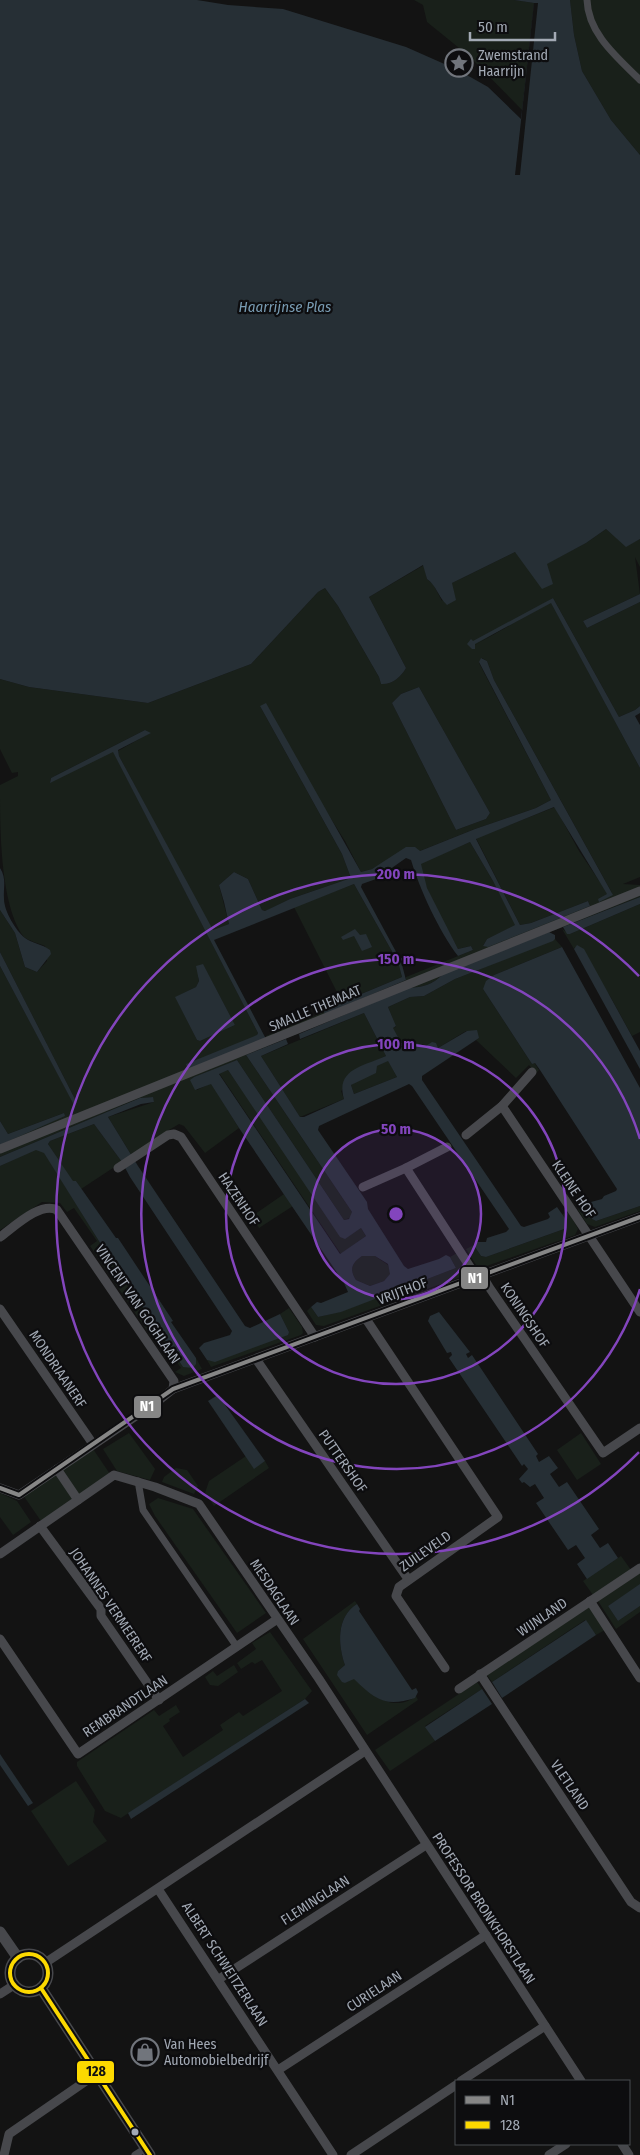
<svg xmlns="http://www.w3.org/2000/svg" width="640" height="2155" viewBox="0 0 640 2155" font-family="'Fira Sans Condensed',sans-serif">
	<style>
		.green { fill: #19201a; fill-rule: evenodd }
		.water { fill: #262f35; fill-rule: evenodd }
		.pier { fill: #131313 }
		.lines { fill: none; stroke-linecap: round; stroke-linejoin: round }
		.pedestrian { stroke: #47484c; stroke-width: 7 }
		.minor { stroke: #47484c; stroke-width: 9 }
		.tertiary { stroke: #47484c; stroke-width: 11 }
		.bus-1-casing { stroke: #0d0d0f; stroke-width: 8 }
		.bus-2-casing { stroke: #0d0d0f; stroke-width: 8 }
		.bus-1 { stroke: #868686; stroke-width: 4 }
		.bus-2 { stroke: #fcd900; stroke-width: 4 }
		.ring { fill: none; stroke: #8345bd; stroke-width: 2.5 }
		.bus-dot { fill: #a3aab5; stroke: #0d0d0f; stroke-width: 2 }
		.labels { text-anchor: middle; stroke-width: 4.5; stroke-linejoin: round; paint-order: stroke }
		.poi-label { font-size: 14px; fill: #a3aab5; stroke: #0d0d0f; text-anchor: start }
		.street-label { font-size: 14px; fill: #a3aab5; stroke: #0d0d0f }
		.water-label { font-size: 15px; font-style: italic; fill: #789bb2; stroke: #0d0d0f }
		.centre { fill: #8345bd; stroke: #0d0d0f; stroke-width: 2.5 }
		.ring-label { font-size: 15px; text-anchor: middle; font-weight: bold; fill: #8345bd; stroke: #0d0d0f; stroke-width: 4.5; stroke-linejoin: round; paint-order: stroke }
		.line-badge { stroke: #0d0d0f; stroke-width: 2 }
		.badge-label { font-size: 14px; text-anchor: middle; font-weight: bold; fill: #fff }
		.pale-badge-label { font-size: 14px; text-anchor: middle; font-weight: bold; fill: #111 }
	</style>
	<rect width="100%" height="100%" fill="#131313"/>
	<!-- green -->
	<g class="green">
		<path d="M414 0H514L534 3 522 110 469 56 427 22 423 5Z"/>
		<path d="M570 0H640V155L611 120 582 71 574 35Z"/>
		<path d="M606 529 626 546 640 539V567L635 557 640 594 583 621 587 628 640 602V706L635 710 619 717 553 598 475 645 551 602 640 768V877L623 884 640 885V897L443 974C432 985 424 987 408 988L246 1055 352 1212V1217L344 1220 237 1060 192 1078 197 1090 211 1083 239 1128 205 1153 184 1126 179 1124 154 1139 132 1156 108 1117 154 1102 152 1097 140 1098 0 1157V1145L64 1113 8 1134 0 1121V966L74 1104 77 1103 0 952V910L15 933 25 967 37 972 47 961 45 946C38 943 29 941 24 937 0 906 0 827 0 785L18 776V772L12 773 0 749V679L29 687 148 703 251 664 318 592 325 588 338 606 379 677 381 684C392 685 401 677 406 668L369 597 424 565 427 579 433 584 442 601 452 583 515 552 546 564 586 543ZM482 658 487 661 494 680 612 893 608 894 579 851 555 807 476 838 520 925 531 923 588 901 590 906 483 946 487 939 516 925 493 881 470 842 421 863C419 882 449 931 458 949L471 946 473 950 406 977V980L330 1012H324L266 1036V1038L257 1035 258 1033 113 751 50 782 51 778 145 730 150 733 118 751 119 756 212 931 229 924 219 885 234 872 248 879 262 910 266 911 290 899 351 878 342 854 260 706 345 841 361 872 372 869 388 860 420 851 475 829 536 808 551 800 479 663ZM419 687 490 813 486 819 456 830 392 703 401 694ZM203 965 235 1025 200 1041 197 1040 176 997 196 987 199 981 198 978Z"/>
		<path d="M354 884 398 962 402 977 342 1002 294 907Z"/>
		<path d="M640 904V1032L632 1036 610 996 575 947 574 949 562 929 570 934Z"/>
		<path d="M555 939 562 947 494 975 483 989 532 1064 534 1062 539 1070 536 1073 529 1065 516 1078 476 1040 479 1038 466 1031 438 1048 416 1043 407 1045 399 1039 392 1028 396 1027 388 1007 410 997 424 996 455 979Z"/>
		<path d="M364 1013 386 1056 371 1063 341 1091 344 1099 300 1117 261 1056Z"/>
		<path d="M388 1060 397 1077 354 1094 351 1085 377 1066Z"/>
		<path d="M228 1070 345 1238 361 1228 366 1236 341 1254 219 1073Z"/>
		<path d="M94 1124 122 1162 81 1189 76 1181 73 1182 48 1144 50 1141Z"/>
		<path d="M36 1149 44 1152 107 1254 183 1367 196 1364V1358L202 1369 184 1376 175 1372 181 1368 156 1331 150 1335 90 1246 97 1241 74 1208 67 1212 60 1203 42 1202 0 1230V1166Z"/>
		<path d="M284 1194 293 1206 259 1228 252 1216Z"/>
		<path d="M640 1206V1211L595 1227 587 1224 578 1210 581 1207 588 1217 596 1221Z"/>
		<path d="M569 1212 578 1229 575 1235 481 1268H478L466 1249 476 1244 475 1247 481 1256 486 1257 567 1228V1221L562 1214Z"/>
		<path d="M457 1253 467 1272 466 1275 324 1326 316 1325 307 1311 311 1307 318 1317 339 1312 456 1268 450 1257Z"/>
		<path d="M362 1256H375L388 1265 391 1274 384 1281 370 1286 356 1280C349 1269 352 1263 362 1256Z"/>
		<path d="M289 1308 302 1327 303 1333 301 1335 211 1367 207 1360 211 1361 289 1332 280 1314Z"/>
		<path d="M129 1433 155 1469 150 1480 117 1471 103 1449Z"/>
		<path d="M581 1433 601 1464 577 1480 557 1450Z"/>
		<path d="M93 1449 110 1474 77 1496 60 1471Z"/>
		<path d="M246 1456 254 1468 265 1461 269 1468 214 1506 205 1493 209 1481Z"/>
		<path d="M176 1468 187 1470 198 1486 194 1494 162 1482 164 1477Z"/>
		<path d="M56 1473 73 1498 41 1521 23 1495Z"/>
		<path d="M0 1493 17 1501 31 1522 13 1535 0 1517Z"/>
		<path d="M158 1498 193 1509 266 1613 237 1633 155 1516 149 1504Z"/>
		<path d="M621 1556 631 1570 593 1595 583 1581Z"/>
		<path d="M640 1573V1585L608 1606 618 1621 640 1606V1612L616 1629 598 1601Z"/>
		<path d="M355 1601 357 1604C336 1617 338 1645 345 1665L338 1671 345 1683 354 1678C370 1694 393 1714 416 1696L418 1700 367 1735 303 1639Z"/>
		<path d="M589 1607 605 1630 596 1635 585 1620 492 1682 487 1675Z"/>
		<path d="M270 1632 312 1691 305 1699 121 1818 105 1811 77 1766V1762L154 1710 159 1716 176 1705 180 1712 169 1719 170 1721 163 1726 183 1757 223 1730 220 1725 239 1712 243 1716 282 1691 262 1660 255 1664 252 1662 241 1669 237 1663 256 1649 252 1643Z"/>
		<path d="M234 1665 238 1672 218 1686 210 1685 205 1677 213 1671 217 1676Z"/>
		<path d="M477 1682 482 1689 425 1726 435 1741 390 1771 375 1750Z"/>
		<path d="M76 1781 95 1810 93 1822 107 1841 68 1866 31 1811Z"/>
	</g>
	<!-- water -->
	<g class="water">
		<path d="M0 0H197L228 5 283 9 406 47 458 70 488 87 521 119 534 3 514 0H570L574 35 582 71 611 120 640 155V539L626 547 606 529 586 543 547 564 553 584 542 589 515 552 452 583 456 600 447 605C438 597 437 586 427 579L423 565 369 597 406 668C401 677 392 685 381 684L379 677 338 606 325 588 318 592 251 664 148 703 29 687 0 679Z"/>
		<path d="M640 594V602L587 628 583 621Z"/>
		<path d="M553 598 619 717 635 710 640 706V713L635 716 640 725V768L551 603 475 644V649H472L467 644 471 639 473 641Z"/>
		<path d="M481 658 487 661 494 680 613 895 599 902 598 899 607 894 554 807 476 839 520 925 531 923 588 901 590 906 488 947 483 946 487 939 515 925 493 881 470 842 421 864 427 888 458 949 471 946 473 950 458 956C439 931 420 890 411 860L406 858 376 879 362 884 361 887 401 961 406 980 325 1014 323 1010 402 977 398 962 354 884 214 940 266 1039 191 1069 187 1067 186 1064 257 1035 258 1033 113 752 50 783 51 778 145 730 151 733 118 750 119 756 213 930 229 924 224 902 219 885 234 872 248 879 262 910 265 911 290 899 351 878 342 854 260 706 266 703 361 872 372 869 406 847H415L420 851 475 829 536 808 551 800 479 662Z"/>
		<path d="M419 687 490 813 486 819 456 830 392 703 401 694Z"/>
		<path d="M0 868C7 879 3 888 4 899 4 911 16 931 25 938 32 943 42 944 50 950L51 954 37 972 25 967 15 933 0 910Z"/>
		<path d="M640 897V904L570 934H567L563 927Z"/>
		<path d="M355 929 360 935 366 934 372 947 362 951 354 936 343 940 341 937Z"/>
		<path d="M549 932 555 935V939L553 941 455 979 424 996 410 997 388 1007 396 1026 393 1028 399 1039 407 1045 416 1043 426 1046 432 1042 436 1043 438 1048 467 1031 477 1030 479 1038 422 1076V1080L521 1226 524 1227 548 1219 550 1217 548 1213 557 1207 567 1221V1228L486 1257 481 1256 475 1247 477 1242H486L487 1238 506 1232 509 1229 412 1086 409 1084 319 1126 318 1130 367 1202 368 1209 404 1266 408 1269 439 1259 446 1255 450 1257 456 1268 341 1312 318 1317 311 1307 317 1302 321 1303 348 1292 344 1283 239 1128 211 1084 195 1090 190 1080 194 1077 237 1060 344 1220 349 1219 352 1212 246 1055 286 1039 288 1044 261 1056 300 1117H304L344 1099C335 1069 364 1066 386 1056L364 1013 300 1039 299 1034 408 988C424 987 432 985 443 974ZM388 1061 397 1077 354 1094 351 1085 376 1073 377 1066ZM228 1070 340 1237 345 1239 361 1228 366 1236 340 1254 219 1074ZM362 1256H375L388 1264 390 1274 384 1281 370 1286 356 1280C349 1269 352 1263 362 1256Z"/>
		<path d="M577 945 584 949 640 1051V1069L574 949Z"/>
		<path d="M562 947 640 1088V1206L596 1221 588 1217 580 1205 602 1199 604 1196 616 1191 617 1189 540 1070 535 1063 532 1064 483 989 486 981 494 975Z"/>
		<path d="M0 952 77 1103 74 1105 0 966Z"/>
		<path d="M203 964 235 1025 200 1041 197 1040 175 997 196 987 199 981 196 966Z"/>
		<path d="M153 1097 154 1102 141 1104 108 1117 138 1166 245 1326 250 1328 280 1314 289 1332 288 1335 215 1362 207 1360 199 1348 204 1343 230 1335 232 1331 130 1177 122 1162 94 1124 50 1141 48 1144 73 1181H76L116 1238H118L173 1321 171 1322 196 1358V1364L193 1368 183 1367 107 1254 44 1153 36 1150 0 1166V1157L140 1098Z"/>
		<path d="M64 1113 65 1116 0 1145V1121L8 1134Z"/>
		<path d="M439 1312 470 1352 466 1354 468 1358 472 1355 538 1454 536 1456 539 1462 549 1456 558 1468 550 1474 559 1487 567 1482 599 1529 591 1535 600 1548 608 1543 618 1558 587 1579 577 1564 585 1558 576 1545 568 1550 536 1503 544 1498 535 1484 530 1487 524 1482 522 1483 519 1479 528 1469 524 1464 522 1466 449 1358 452 1355 451 1352 447 1353 428 1321 430 1316Z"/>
		<path d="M218 1395 265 1461 254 1469 208 1401Z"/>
		<path d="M640 1584V1606L618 1621 608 1606Z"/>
		<path d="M357 1604 360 1609 359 1611 412 1690 416 1688 418 1692 415 1698C385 1708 375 1699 354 1679L345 1683 342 1682 337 1675 338 1671 345 1665C338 1645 336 1617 357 1604Z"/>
		<path d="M586 1620 596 1635 502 1698 492 1682Z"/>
		<path d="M482 1689 492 1704 435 1741 425 1727Z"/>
		<path d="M305 1699 309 1703 131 1819 128 1813Z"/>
		<path d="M0 1754 33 1803 28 1806 0 1765Z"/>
	</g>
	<!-- pier -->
	<path class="pier" d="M534 3H538L520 175H515Z"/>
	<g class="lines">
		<!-- pedestrian -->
		<g class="pedestrian">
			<path d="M587 0C588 34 618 58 640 80"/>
			<path d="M138 1481 143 1510 237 1647"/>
			<path d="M135 2155 146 2148"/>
		</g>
		<!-- minor -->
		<g class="minor">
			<path d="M502 1106 640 1312"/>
			<path d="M466 1135 502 1106 532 1072"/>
			<path d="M0 1149C214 1064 426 976 640 891"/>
			<path d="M118 1168 168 1135 174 1134 181 1137 315 1337"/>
			<path d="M406 1168 472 1270 484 1279 489 1287 603 1453 640 1428"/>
			<path d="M363 1187 406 1168 447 1147"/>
			<path d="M0 1237C14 1227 41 1201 57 1210L174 1381 173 1389 158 1401 19 1495 0 1488"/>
			<path d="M0 1309 93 1444"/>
			<path d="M366 1319 498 1517 399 1587 396 1596 445 1668"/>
			<path d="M256 1359 408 1579"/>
			<path d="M173 1389 640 1217"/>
			<path d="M57 1469 78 1500 114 1475 155 1487 199 1504 319 1679 581 2081"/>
			<path d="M40 1526 101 1609V1616L159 1700"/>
			<path d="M0 1554 78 1500"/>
			<path d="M590 1601 640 1678"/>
			<path d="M0 1639 78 1754 276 1620"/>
			<path d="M480 1674 631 1902 640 1908"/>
			<path d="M459 1689 640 1568"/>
			<path d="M158 1889 333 2155"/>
			<path d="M45 1963 365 1751"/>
			<path d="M219 1979 426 1845"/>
			<path d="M0 1994 14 1985"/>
			<path d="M278 2070 486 1935"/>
			<path d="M461 2081 545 2026"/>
			<path d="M622 2144 629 2155"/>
			<path d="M4 2155 9 2134 96 2074"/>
			<path d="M351 2155 456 2085"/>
			<path d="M549 2155 566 2144"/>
		</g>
		<!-- tertiary -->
		<g class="tertiary">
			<path d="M0 1932 18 1958"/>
			<circle cx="29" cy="1973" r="19"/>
			<path d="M41 1988 150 2155"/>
		</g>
		<!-- bus-1 casing -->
		<g class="bus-1-casing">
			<path id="bus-1" d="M0 1488 19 1495 173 1389 640 1217"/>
		</g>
		<!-- bus-2 casing -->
		<g class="bus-2-casing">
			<g id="bus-2">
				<circle cx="29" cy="1973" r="19"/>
				<path d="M41 1988 150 2155"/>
			</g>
		</g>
		<!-- bus-1 -->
		<use href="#bus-1" class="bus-1"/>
		<!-- bus-2 -->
		<use href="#bus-2" class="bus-2"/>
	</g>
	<!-- distance rings -->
	<circle cx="396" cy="1214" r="85" fill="#8345bd" fill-opacity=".12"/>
	<g class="ring">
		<circle cx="396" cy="1214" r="85"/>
		<circle cx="396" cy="1214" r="170"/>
		<path d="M640 1289A255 255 0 1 1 640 1139"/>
		<path d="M639 1452A340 340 0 1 1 639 976"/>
	</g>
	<!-- icons -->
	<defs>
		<g id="sight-ring" transform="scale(1.4375)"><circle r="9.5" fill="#0d0d0f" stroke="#71757c" stroke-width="1.5"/><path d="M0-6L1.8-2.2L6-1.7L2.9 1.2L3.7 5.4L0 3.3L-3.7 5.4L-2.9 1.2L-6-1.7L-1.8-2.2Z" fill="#71757c"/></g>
		<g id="shop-ring" transform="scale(1.4375)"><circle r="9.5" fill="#0d0d0f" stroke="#71757c" stroke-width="1.5"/><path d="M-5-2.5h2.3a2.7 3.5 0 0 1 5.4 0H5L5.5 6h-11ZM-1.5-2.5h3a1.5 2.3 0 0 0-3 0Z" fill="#71757c"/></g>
	</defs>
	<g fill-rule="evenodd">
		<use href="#sight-ring" x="459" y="63"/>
		<use href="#shop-ring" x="145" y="2052"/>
	</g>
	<!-- markers -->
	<circle class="bus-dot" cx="135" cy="2132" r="4.5"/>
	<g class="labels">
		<!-- poi labels -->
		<g class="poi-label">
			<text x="478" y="60">Zwemstrand<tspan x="478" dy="16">Haarrijn</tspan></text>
			<text x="164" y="2049">Van Hees<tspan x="164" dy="16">Automobielbedrijf</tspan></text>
		</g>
		<!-- street labels -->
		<g class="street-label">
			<text transform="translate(315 1008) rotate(-23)" y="5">SMALLE THEMAAT</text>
			<text transform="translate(574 1189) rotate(56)" y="5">KLEINE HOF</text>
			<text transform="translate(239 1199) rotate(56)" y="5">HAZENHOF</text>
			<text transform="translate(402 1291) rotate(-21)" y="5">VRIJTHOF</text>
			<text transform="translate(138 1304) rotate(56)" y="5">VINCENT VAN GOGHLAAN</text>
			<text transform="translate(525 1315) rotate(56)" y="5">KONINGSHOF</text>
			<text transform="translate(58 1369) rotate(56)" y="5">MONDRIAANERF</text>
			<text transform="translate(343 1461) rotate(55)" y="5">PUTTERSHOF</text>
			<text transform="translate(425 1551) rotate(-35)" y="5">ZUILEVELD</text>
			<text transform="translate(275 1592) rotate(56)" y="5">MESDAGLAAN</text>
			<text transform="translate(111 1605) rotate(56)" y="5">JOHANNES VERMEERERF</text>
			<text transform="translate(542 1617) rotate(-34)" y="5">WIJNLAND</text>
			<text transform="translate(125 1706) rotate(-34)" y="5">REMBRANDTLAAN</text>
			<text transform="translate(570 1785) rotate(56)" y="5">VLETLAND</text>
			<text transform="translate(315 1900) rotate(-33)" y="5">FLEMINGLAAN</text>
			<text transform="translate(484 1908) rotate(57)" y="5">PROFESSOR BRONKHORSTLAAN</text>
			<text transform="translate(225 1964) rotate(57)" y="5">ALBERT SCHWEITZERLAAN</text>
			<text transform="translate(374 1991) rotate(-33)" y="5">CURIELAAN</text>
		</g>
		<!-- water labels -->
		<g class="water-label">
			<text x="285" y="312">Haarrijnse Plas</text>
		</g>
	</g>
	<circle cx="396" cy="1214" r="8" class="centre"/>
	<g class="ring-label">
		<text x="396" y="879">200 m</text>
		<text x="396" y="964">150 m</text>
		<text x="396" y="1049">100 m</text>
		<text x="396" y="1134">50 m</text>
	</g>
	<g class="line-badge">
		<rect x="460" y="1266" width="29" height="24" rx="5" fill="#868686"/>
		<rect x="133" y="1395" width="29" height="24" rx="5" fill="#868686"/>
		<rect x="76" y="2060" width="39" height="24" rx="5" fill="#fcd900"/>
	</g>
	<g class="badge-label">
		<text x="475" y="1283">N1</text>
		<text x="147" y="1411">N1</text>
	</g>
	<g class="pale-badge-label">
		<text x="96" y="2076">128</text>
	</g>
	<!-- legend -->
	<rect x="455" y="2080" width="175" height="65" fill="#0d0d0f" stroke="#494c51"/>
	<rect x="465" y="2096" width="25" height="8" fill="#868686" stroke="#494c51"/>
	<text x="500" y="2105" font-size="15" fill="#a3aab5">N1</text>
	<rect x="465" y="2121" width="25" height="8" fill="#fcd900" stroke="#494c51"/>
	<text x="500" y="2130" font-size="15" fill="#a3aab5">128</text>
	<!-- scale -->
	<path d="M470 32v8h85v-8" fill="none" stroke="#a3aab5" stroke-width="2.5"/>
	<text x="478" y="32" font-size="15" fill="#a3aab5" stroke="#0d0d0f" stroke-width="4" paint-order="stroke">50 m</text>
</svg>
